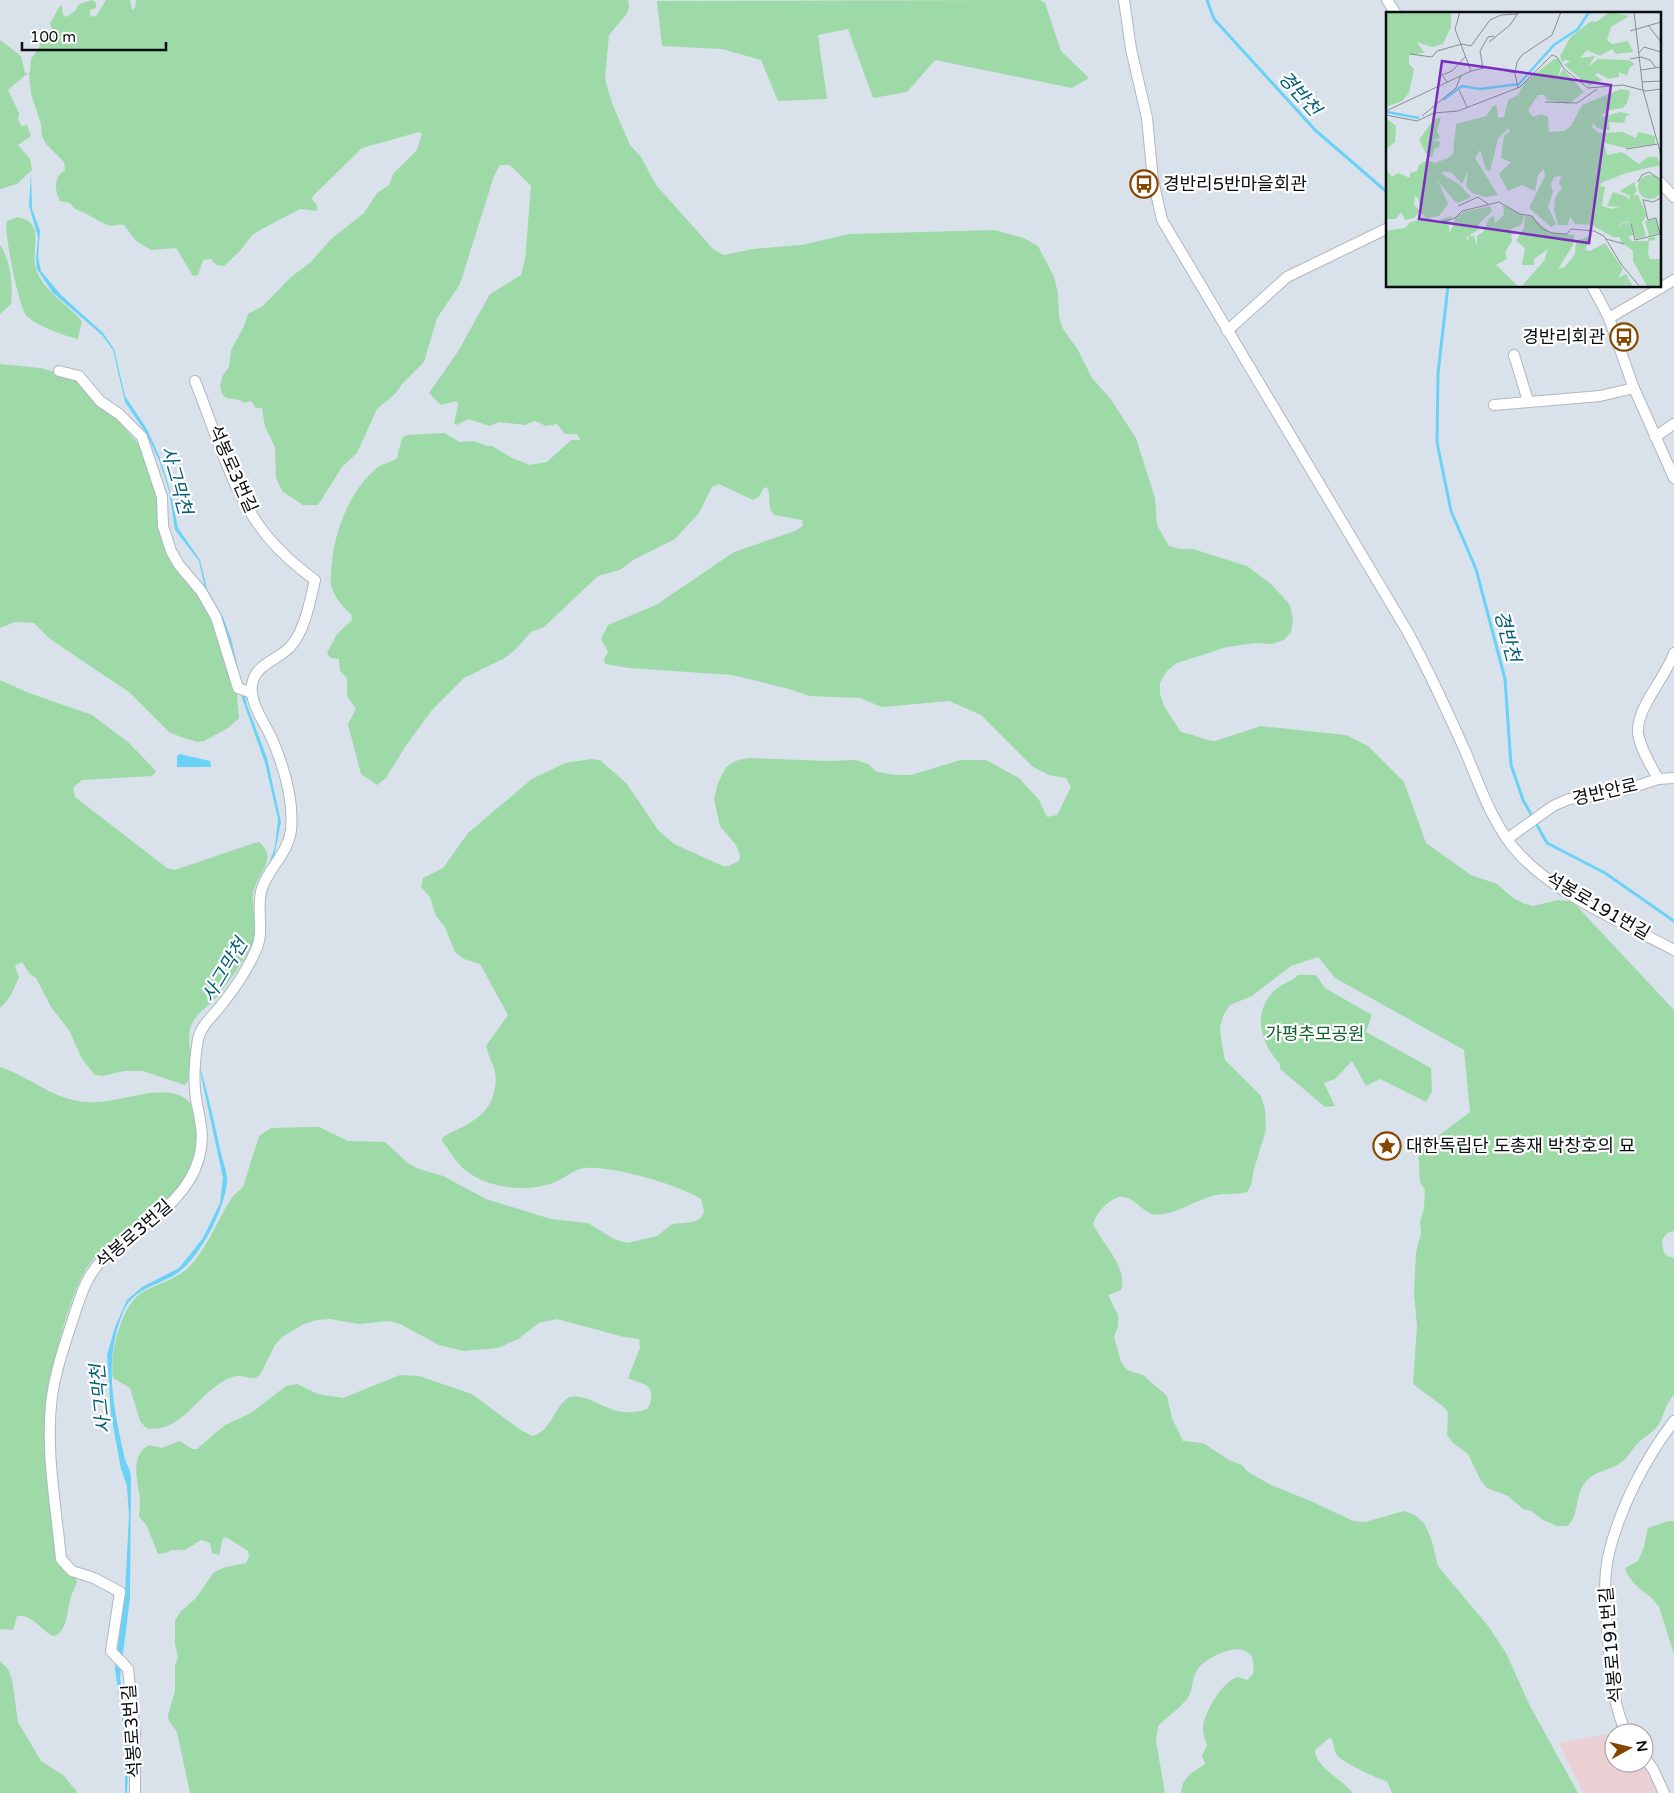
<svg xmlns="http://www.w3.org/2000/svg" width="1674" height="1793" viewBox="0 0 1674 1793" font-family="'Varela Round','Noto Sans KR',sans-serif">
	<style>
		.industrial { fill: #ead0d2 }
		.green { fill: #9ed9a8 }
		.water { fill: #6ad1f7 }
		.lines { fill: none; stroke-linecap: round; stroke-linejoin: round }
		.stream { stroke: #6ad1f7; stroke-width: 3 }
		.street-casing { stroke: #afb8c0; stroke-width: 12 }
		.street { stroke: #fff; stroke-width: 10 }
		.labels { text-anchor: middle; stroke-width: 4.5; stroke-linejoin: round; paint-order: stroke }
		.poi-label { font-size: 18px; fill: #0b0e11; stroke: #fff; text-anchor: start }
		.street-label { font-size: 18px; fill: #0b0e11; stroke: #fff }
		.park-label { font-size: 18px; fill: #13612c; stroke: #fff }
		.water-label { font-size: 19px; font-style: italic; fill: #025e77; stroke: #fff }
		.inset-river { fill: none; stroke: #6ad1f7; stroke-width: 2.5 }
		.inset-road { fill: none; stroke: #878d94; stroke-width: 1 }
		.view { fill: #7b2cbf; fill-opacity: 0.15; stroke: #7b2cbf; stroke-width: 2.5 }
		.inset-edge { fill: none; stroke: #0b0e11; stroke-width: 2.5 }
	</style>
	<rect width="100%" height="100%" fill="#d9e2eb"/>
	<!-- industrial -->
	<path class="industrial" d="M1614 1733V1763H1640L1649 1773 1657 1793H1583L1559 1743Z"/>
	<!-- green -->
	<g class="green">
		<path d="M92 0 96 3V8L90 10V15L93 17 97 15 106 0H130L132 10 135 8 136 0H628L629 8 626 15 609 35 605 79 612 103 630 145 641 157 656 185 714 250 724 255 753 249 801 245 850 234 994 230 1024 238 1038 246 1054 277 1058 293 1059 317 1063 329 1078 350 1092 378 1110 398 1136 438 1155 498 1157 525 1169 546 1180 549H1193L1247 566 1271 584 1290 605 1293 619 1291 632 1284 640 1272 644 1255 643 1227 647 1177 663 1166 672 1160 683V694L1165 708 1181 732C1193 734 1203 740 1215 741L1261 726 1346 735 1368 746 1404 782 1426 843 1471 875 1497 884 1513 898 1525 904 1533 906 1558 900 1573 902 1674 1010V1231L1667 1233 1662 1240C1663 1250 1662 1256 1674 1258V1395C1666 1403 1665 1412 1660 1422 1655 1432 1645 1436 1638 1443 1632 1449 1629 1456 1623 1461 1611 1471 1593 1470 1584 1484 1575 1496 1579 1517 1567 1526H1557L1543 1520 1531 1511 1523 1509 1508 1496 1487 1488 1481 1481 1468 1454 1453 1443 1447 1435 1448 1413 1445 1408 1413 1384 1417 1326 1414 1294 1416 1252 1421 1234 1420 1222 1424 1208 1425 1190 1420 1182 1418 1147 1424 1142H1430L1470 1112 1464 1050 1335 978 1318 957 1291 966 1252 996 1230 1005 1224 1014 1220 1027 1221 1038 1225 1060 1261 1096 1265 1109 1266 1130 1254 1169 1251 1185 1247 1192C1236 1195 1227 1193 1216 1195 1197 1199 1170 1218 1153 1214 1141 1211 1132 1194 1119 1197 1108 1200 1096 1213 1093 1224 1102 1244 1128 1266 1121 1290L1108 1295 1118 1315V1327L1114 1336 1121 1362 1127 1370 1143 1375 1167 1396 1172 1418 1183 1441 1203 1443 1229 1460 1242 1465 1248 1472 1271 1485 1313 1502 1353 1521 1365 1522 1404 1511 1415 1515 1424 1523 1431 1538 1438 1566 1489 1627 1506 1653 1530 1706 1578 1793H1392L1387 1781C1379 1780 1340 1761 1337 1755 1334 1751 1334 1744 1332 1739L1329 1738 1315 1750C1315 1767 1343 1780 1353 1793H1181C1182 1776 1193 1773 1205 1764L1202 1755 1207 1746C1206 1741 1203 1736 1203 1730 1202 1715 1223 1680 1238 1677L1247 1680 1253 1674C1260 1631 1208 1654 1197 1670 1192 1678 1193 1688 1189 1696 1185 1704 1165 1719 1158 1726L1156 1741 1165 1793H190L177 1732 169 1721 168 1715 175 1691V1666L178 1657 175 1644V1621L181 1611 196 1598 214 1572 226 1567 246 1563 249 1556 248 1551 226 1537 223 1538 219 1555 212 1553 210 1543 201 1540 185 1550H172L166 1553 158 1554 146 1524 139 1517C139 1512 140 1507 140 1501 139 1482 128 1458 149 1445L162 1448 180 1441 192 1449H197L225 1425 251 1413 286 1386 297 1384 318 1394 343 1398 400 1375 419 1376 472 1394 519 1429 532 1436C551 1432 553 1408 569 1397 594 1392 611 1422 647 1409 650 1405 651 1402 651 1397 653 1382 638 1384 628 1378L640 1348 639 1339 624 1337 557 1319 539 1323 518 1339 498 1348 463 1351 439 1345 400 1324 389 1321 359 1324 330 1319 317 1320 304 1324 282 1337 275 1345 260 1375 255 1378C249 1379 242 1375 236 1376 201 1384 184 1436 146 1428L140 1421 130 1388 113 1378C109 1356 121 1306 141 1293 156 1284 175 1280 188 1268 208 1248 218 1218 233 1196L243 1187 259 1136 271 1128 311 1127H319L348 1141 385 1142 409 1164 419 1169 443 1176 486 1199 551 1219 588 1223 614 1239 627 1243 657 1236 672 1224 693 1222 701 1218 704 1211 701 1199C682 1186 603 1162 580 1169 570 1172 561 1181 550 1184 521 1193 478 1187 458 1163 452 1156 448 1148 442 1141L443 1137C466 1124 490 1118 495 1088 496 1082 496 1074 494 1068 491 1061 488 1054 486 1046L508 1015 480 964 464 959 455 952 445 927 436 916 430 897 421 887 423 878 443 868 468 833 532 779 565 763 591 759 600 760 627 784 658 830 674 844 723 866H728L739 861 740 856 736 845 720 826 714 799 718 783 726 767 735 761 748 758 829 761 855 760 868 764 877 772 896 775H911L961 760H986L1019 778 1039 800 1047 817 1057 815 1071 787 1066 778 1049 775 1033 767 981 715 949 701 882 707 860 698 809 696 789 689 732 675 629 668 605 664 604 659 608 652 601 639 608 625 656 605 734 552 795 531 803 526 802 520 774 515C766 506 772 496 767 487L763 489 759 497 753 500 719 484 712 487 699 513 675 539 633 560 620 570 598 576 544 627 531 632 514 651 503 659 464 678 432 710 405 747 386 778 377 785 361 774 348 724 356 709 347 696V678L340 671 339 659 330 658 327 653 337 634 352 620 351 614C342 606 335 598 331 586 329 546 345 494 377 468 383 463 391 463 397 458L402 438 407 435 444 433 460 442 474 441 487 446H492L512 458 530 465 547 462 571 440H580L577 434H565L557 424 546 426 535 421 525 425 499 422 490 426 468 419 457 425 454 423 458 405 457 401 441 405 429 393 457 353 490 294 521 275 525 260 531 186 510 165H500L494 176 460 284 437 318 424 362 403 383 395 394 377 409 357 453 342 467 318 505H303L282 491 276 478 275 447 265 427 262 408H256L251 401 244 403 240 400 226 398 222 394 220 385 223 375 229 367 231 350 244 326 248 314 263 306 291 277 311 262 330 240 364 213 377 193 389 185 393 174 417 150 422 134 419 132 362 148 313 196 312 199 317 205V211L300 209 262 229 252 235 240 251 224 266 216 265 211 259 203 260 198 275 193 276 176 248 151 250 136 241 124 225C118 223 114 227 108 225 96 221 88 213 75 209L70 203 60 201C54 191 54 176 65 170L64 162 46 144 42 136 41 124 31 94 29 72 8 90 19 113 18 120 22 126 27 125 31 136 18 145 30 159 32 170 17 184 0 189V40L21 56 25 73 30 72 31 59 40 46 39 38 44 35 48 37 49 33 52 31 50 23 60 6H62L63 15 66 17 75 11 79 4Z"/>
		<path d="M1040 0 1045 3 1061 51 1089 78 1072 88 935 60 907 92 873 98 848 29 818 35 827 99 778 101 761 60 722 49 662 46 657 1Z"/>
		<path d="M18 217C47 223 30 250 36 269 43 291 68 305 82 321L78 339C67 337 32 324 26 315 19 307 3 230 7 221Z"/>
		<path d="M0 245C11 262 13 284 11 304L0 314Z"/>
		<path d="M0 364 41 368 73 377 115 417 140 446 159 497 161 525 190 582 212 615 237 694 239 718 228 728 204 741 197 742 181 737 169 732 129 692 50 639 34 623 15 622 0 628Z"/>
		<path d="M0 680 29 693 92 715 128 742 156 771 152 776 82 780 73 788 75 797 167 868 175 870 254 843 259 842C278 858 260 871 254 889 249 906 260 926 253 942 248 956 224 989 214 1000 205 1009 194 1015 190 1029 186 1046 197 1070 185 1085L143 1071H124L102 1076 95 1075 82 1059 69 1030 51 1007 36 978 30 974 22 962 15 966 19 977C14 989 10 999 0 1008Z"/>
		<path d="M1298 975H1316L1325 988 1372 1015 1366 1032 1431 1068 1432 1091 1426 1102 1380 1079 1366 1086 1352 1061 1335 1079 1324 1083 1335 1106 1325 1107 1280 1069V1064C1260 1043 1252 1012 1275 990 1282 983 1292 982 1298 975Z"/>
		<path d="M0 1067C31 1077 53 1100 87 1102 117 1105 157 1083 183 1097 194 1103 198 1118 198 1129 197 1139 199 1151 196 1159 190 1181 161 1210 143 1222 120 1238 105 1242 88 1266 70 1292 51 1368 47 1399L57 1560C63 1570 74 1574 77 1581 76 1588 71 1593 70 1600 67 1611 67 1634 53 1636 41 1630 31 1613 17 1616L13 1630 0 1629Z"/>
		<path d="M1669 1521H1674V1654L1659 1607C1649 1591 1632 1589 1625 1568L1638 1561 1644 1547 1648 1528Z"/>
		<path d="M0 1661 8 1669 12 1680 18 1722 41 1761 63 1775 78 1793H0Z"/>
	</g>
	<!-- water -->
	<g class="water">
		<path d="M31 172 32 209 40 231 38 257 41 271 61 295 103 333 114 349 125 396 147 429 160 458 171 494 178 528 200 560 207 589 223 617 231 639 247 705 267 758 281 822 274 857 266 872 275 847 278 819 265 763 242 698 228 637 205 588 199 561 175 530 169 491 159 460 146 433 125 402 113 350 102 335 53 293 37 269 36 260 38 237 29 206Z"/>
		<path d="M180 754 210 761 211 767H177V756Z"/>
		<path d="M198 1061C208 1092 214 1122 221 1153 223 1162 228 1174 227 1183 224 1210 201 1255 179 1272 161 1285 135 1287 124 1310 103 1359 113 1405 124 1455 125 1463 130 1468 131 1476L130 1598 120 1677 129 1748 127 1793H125V1740L115 1669 125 1593 129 1516 127 1486 121 1469 111 1415 107 1355 115 1327 127 1300 142 1287 179 1268 203 1238 220 1203 223 1178Z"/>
	</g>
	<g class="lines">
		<!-- stream -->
		<g class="stream">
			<path d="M1207 0 1214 19 1315 130 1388 193"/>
			<path d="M1448 286 1438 373 1437 442 1451 511 1476 569 1505 679 1511 765 1523 800 1547 843 1605 873 1674 921"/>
		</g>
		<!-- street casing -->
		<g class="street-casing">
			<g id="street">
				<path d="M1124 0 1131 49 1147 118 1153 180 1162 220 1406 629C1429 670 1447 711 1466 753 1480 787 1494 827 1519 854 1558 896 1624 923 1674 950"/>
				<path d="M1387 0 1396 14"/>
				<path d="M1660 182 1674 197"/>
				<path d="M1592 286 1609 318 1633 386 1674 478"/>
				<path d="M1609 318 1674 280"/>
				<path d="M1227 331 1287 277 1388 228"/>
				<path d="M1514 355 1528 401"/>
				<path d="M59 371 79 376 100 401 119 414 142 437 162 497 163 526 171 551 179 565 201 591 216 617 238 688 252 693"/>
				<path d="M1494 405 1600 396 1634 388"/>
				<path d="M1655 437 1674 424"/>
				<path d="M1658 779C1651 765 1640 749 1638 733 1636 708 1666 677 1674 653"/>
				<path d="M1507 839 1553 806 1569 799 1615 793 1658 779 1674 778"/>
				<path d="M1626 1733C1614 1706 1612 1681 1609 1652 1607 1621 1602 1588 1608 1557 1619 1509 1645 1459 1674 1421"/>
				<path d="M1644 1757 1653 1769 1664 1793"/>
				<path d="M135 1793V1735L128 1669 111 1651 120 1592 94 1578 72 1571 61 1559C56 1505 45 1450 52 1396 56 1370 64 1346 72 1322 80 1298 85 1277 103 1259 136 1226 185 1207 199 1158 205 1136 200 1120 196 1099 193 1080 195 1057 198 1039 201 1025 215 1014 223 1003 235 988 247 970 255 952 266 931 255 909 262 888 269 867 288 854 291 830 294 799 284 767 272 739 265 723 249 703 252 684 256 663 279 660 291 646 305 630 310 601 315 580 297 567 281 553 267 536 231 492 216 433 195 381"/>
			</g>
		</g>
		<!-- street -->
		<use href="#street" class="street"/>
	</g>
	<!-- icons -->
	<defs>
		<g id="bus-ring" transform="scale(1.4375)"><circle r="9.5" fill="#fff" stroke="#834700" stroke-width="1.5"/><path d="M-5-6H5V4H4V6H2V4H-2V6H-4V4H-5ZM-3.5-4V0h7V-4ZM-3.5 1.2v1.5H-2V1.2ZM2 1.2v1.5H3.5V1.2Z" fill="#834700"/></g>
		<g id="sight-ring" transform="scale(1.4375)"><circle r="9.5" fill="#fff" stroke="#834700" stroke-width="1.5"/><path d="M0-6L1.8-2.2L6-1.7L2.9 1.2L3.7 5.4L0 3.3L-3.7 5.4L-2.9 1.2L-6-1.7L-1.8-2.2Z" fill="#834700"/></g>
	</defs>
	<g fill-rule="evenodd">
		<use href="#bus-ring" x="1144" y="184"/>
		<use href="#bus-ring" x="1624" y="337"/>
		<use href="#sight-ring" x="1387" y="1146"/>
	</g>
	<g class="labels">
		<!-- poi labels -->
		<g class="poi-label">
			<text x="1163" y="190">경반리5반마을회관</text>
			<text x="1605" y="343" text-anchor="end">경반리회관</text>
			<text x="1406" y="1152">대한독립단 도총재 박창호의 묘</text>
		</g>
		<!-- street labels -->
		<g class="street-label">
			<text transform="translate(233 469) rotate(66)" y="6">석봉로3번길</text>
			<text transform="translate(1605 792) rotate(-13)" y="6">경반안로</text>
			<text transform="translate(1598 906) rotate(30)" y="6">석봉로191번길</text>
			<text transform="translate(134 1234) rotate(-41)" y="6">석봉로3번길</text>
			<text transform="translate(1611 1645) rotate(-95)" y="6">석봉로191번길</text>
			<text transform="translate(132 1731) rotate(-94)" y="6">석봉로3번길</text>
		</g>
		<!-- park labels -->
		<g class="park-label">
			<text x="1315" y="1040">가평추모공원</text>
		</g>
		<!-- water labels -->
		<g class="water-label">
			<text transform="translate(1300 93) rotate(48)" y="7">경반천</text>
			<text transform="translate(177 480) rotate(74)" y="7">사그막천</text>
			<text transform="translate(1508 636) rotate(75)" y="7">경반천</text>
			<text transform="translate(224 970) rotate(-59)" y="7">사그막천</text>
			<text transform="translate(100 1399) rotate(-96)" y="7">사그막천</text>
		</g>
	</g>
	<!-- overview -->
	<g transform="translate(1386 12)">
		<rect width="275" height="275" fill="#d9e2eb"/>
		<path d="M0 0H65V15L57 32 46 35 31 30 38 41 23 43V52L28 57 23 81 16 89 0 95ZM224 0 243 4 225 15 221 28 226 32 242 29 247 40 230 42 226 37 214 44 201 38 194 46 209 44 202 55 212 47 242 48 249 52 244 55 241 64 233 60V65L222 67 212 61 209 63 216 68 203 74 178 53 184 49 179 48 176 51 174 44 184 26 205 9 210 10ZM168 47H172L175 54 172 66 177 57 198 80 183 92 161 88 158 83H152L142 98 147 105 155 102 162 105 163 120 178 119 185 114 196 93 235 77 244 79 241 91 237 96 220 99 215 105 235 100 245 103 240 104 238 111 223 110 224 119 211 116 207 111 206 115 213 121 237 120 250 126 252 120 269 124V132L240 136 218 131 221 143 236 140 253 152 262 145H271L275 153 240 161 215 171 214 174 219 175 216 193 211 192 225 197 234 195 221 194 227 180 242 185V189L244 184 234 179 248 170 251 179 247 183H252L261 204 256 210 260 224 250 227 243 209 232 213 234 216 233 213 243 210 247 223 242 225 246 229H262V226L269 225V228L263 229 262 241 264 247H275V275L261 274 247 249V239L235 230 234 225H227L206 213 189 212 184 204 182 213H172L168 197 169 186 176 176 173 172 175 164 168 165 165 172 167 180 162 195 170 212 165 215 143 196 159 164 158 157 152 163 149 179 136 173 122 179 113 162 125 150 115 146 118 124 124 119 122 116 112 127 104 159 100 158 94 138 89 146 112 183 99 185 86 181 80 174 82 159 76 172 66 161 58 159 56 162 73 172 85 185 73 191 69 190 52 169 62 192 53 204 41 206 55 211V207L66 204 62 210 64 221 70 205 77 200 104 194 106 199 93 212V217L80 226 82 229 83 224H88L91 234V224L98 219 102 208 108 203 109 211 118 203 117 193 138 204 136 212 124 218 129 221 125 223 126 229 119 241 121 247 110 253 133 275H0V219L19 216 23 211 40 205 35 201 32 186 29 184 28 193 34 199 28 206 19 208 15 200 10 207H0V157L6 165 12 161 24 166V161L31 159 33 153 41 148 49 151 62 146 67 142 70 112 100 104 108 93 111 94 112 106 118 105 122 88 132 83 139 70ZM55 105 51 119 54 126 47 128 54 130 53 135 49 136 46 145H42L33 128 47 108ZM0 106 10 114 9 130 0 137ZM252 175a12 12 0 1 1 24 0a12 12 0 1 1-24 0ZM139 204H145L164 221 188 223 187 233 172 257 179 255 189 242 190 229 206 223 199 238 204 239 219 231 237 257 232 266 240 262 247 275H135L158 249 162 237 148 247V253H136L139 236 130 229 138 215ZM270 207 274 221 263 224 259 209Z" fill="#9ed9a8"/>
		<path class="inset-river" d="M57 88 76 74 94 77 133 72 168 33 192 17 203 0M1 100 33 106"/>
		<path class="inset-road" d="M74 0 69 17 85 59M248 0 257 78 275 143M262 13 275 30M244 19 275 10M103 30 124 13 132 1M253 41 258 35 275 40M24 42 46 45 51 39 76 32 85 34 104 8 115 3 132 2M244 47 255 45 264 48 270 56M97 56 94 39 102 25 108 24M255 58 275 55M61 70 56 63 66 59 79 45M256 70 275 69M132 76 129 61 131 50 136 43 166 23 175 0M73 78 81 95M159 90 191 91 211 77M0 99 85 59 102 55 129 61M0 103 31 109 48 101 72 99 134 75 166 43 171 45 178 57 202 76 237 73 260 79 275 77M36 104 70 76 75 63M240 137 272 132M252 170 256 163 263 160 275 168M257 187 262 208 270 206 274 222M258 188 267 190 275 186M72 194 92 185 102 192M57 210 69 206 76 199 113 190 134 202 146 204 155 216 166 221 181 222 185 217 208 219 218 224 235 252 254 275M245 212 249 228 274 222M220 227 238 232"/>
		<path class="view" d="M56 49 225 73 203 231 33 207Z"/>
		<rect width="275" height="275" class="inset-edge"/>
	</g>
	<!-- north arrow -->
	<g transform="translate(1629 1748) rotate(82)"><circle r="24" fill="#ffffff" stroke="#9d9fa0"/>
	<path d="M0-4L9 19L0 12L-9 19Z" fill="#834700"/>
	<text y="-8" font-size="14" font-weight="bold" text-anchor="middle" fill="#0b0e11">N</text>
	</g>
	<!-- scale -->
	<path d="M22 42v8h144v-8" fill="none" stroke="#0b0e11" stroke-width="2.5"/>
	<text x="30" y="42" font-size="15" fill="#0b0e11" stroke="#ffffff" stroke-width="4" paint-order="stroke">100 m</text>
</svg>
